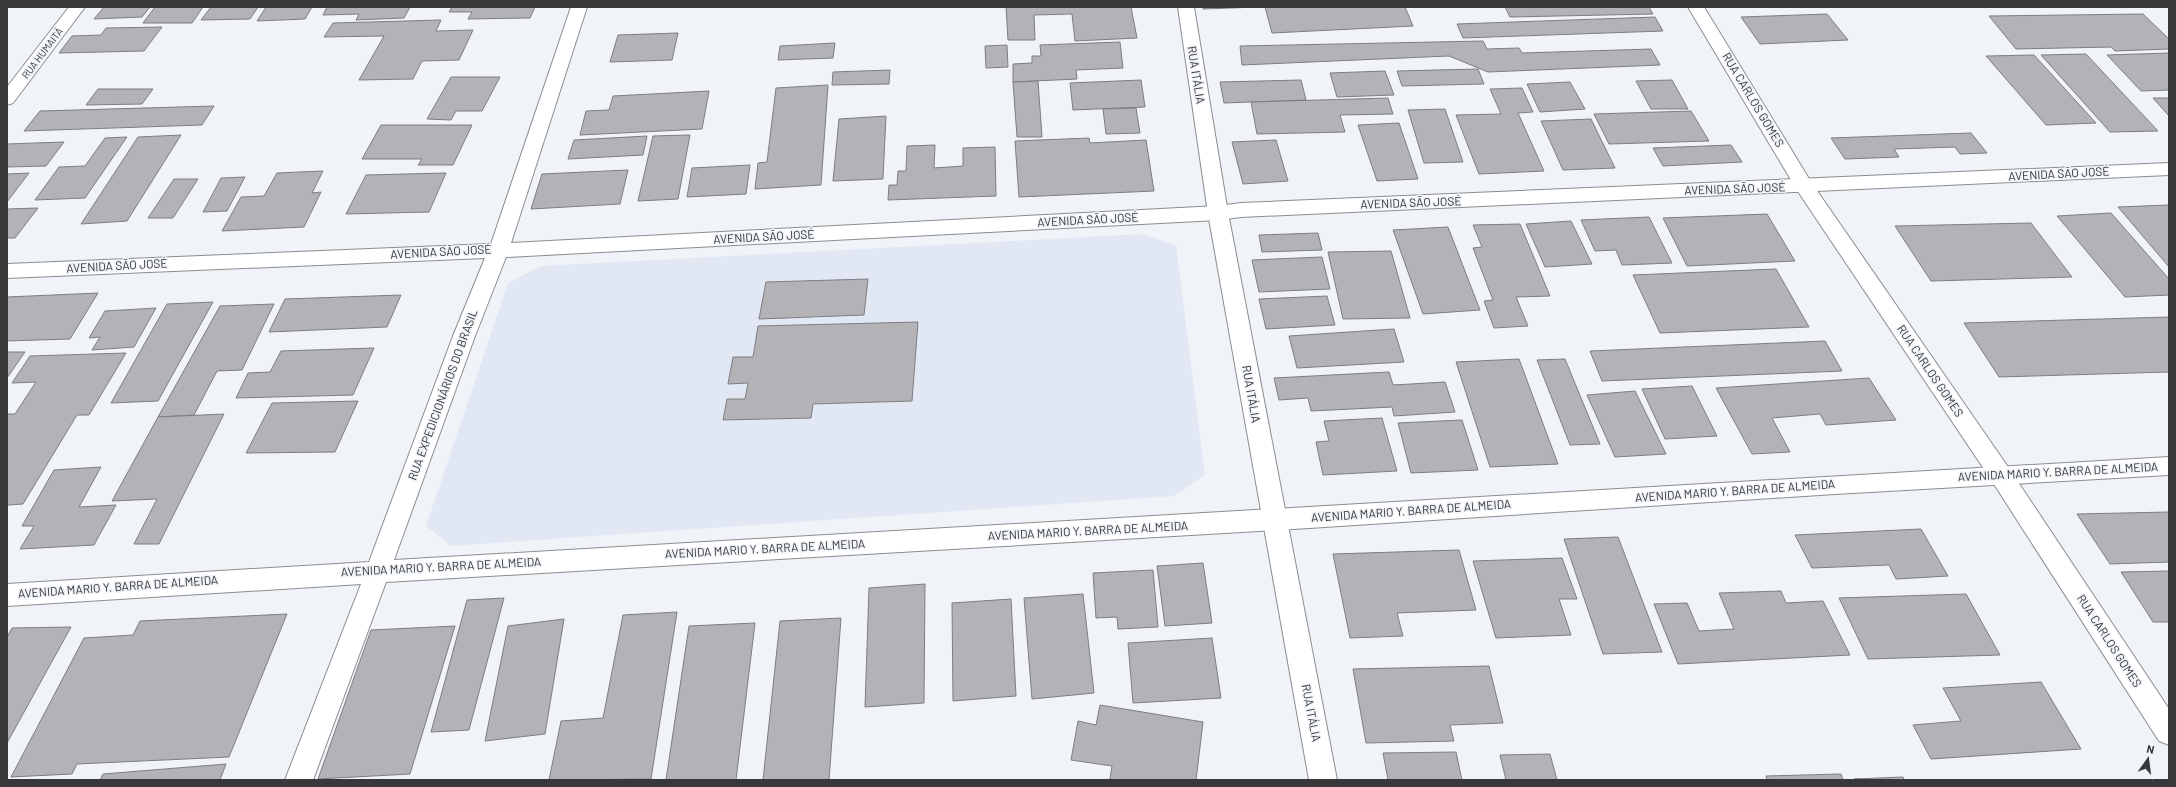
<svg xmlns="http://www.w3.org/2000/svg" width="2176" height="787" viewBox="0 0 2176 787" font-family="Barlow,sans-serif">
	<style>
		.built { fill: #e1e8f4 }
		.building { fill: #b3b2b7; stroke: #7e7d81 }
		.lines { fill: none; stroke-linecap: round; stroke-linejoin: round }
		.street-casing { stroke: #8a8d91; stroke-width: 2 }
		.secondary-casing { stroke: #8a8d91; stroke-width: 2 }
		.street { fill: #fff; fill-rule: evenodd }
		.secondary { fill: #fff; fill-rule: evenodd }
		.labels { text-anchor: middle; stroke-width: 3; stroke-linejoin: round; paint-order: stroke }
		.far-street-label { font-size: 10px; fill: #36383a; stroke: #f0f3f8 }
		.street-label { font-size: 12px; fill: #36383a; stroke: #f0f3f8 }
	</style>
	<rect width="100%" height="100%" fill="#f0f3f8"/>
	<!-- built -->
	<path class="built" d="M1144 234 1176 246 1205 475 1174 496 451 546 426 526 508 283 541 266Z"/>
	<!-- building -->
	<g class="building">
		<path d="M104 7H150L142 17 94 19Z"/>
		<path d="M155 7H203L192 23H143Z"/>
		<path d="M211 7H258L250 19 201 20Z"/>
		<path d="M266 7H312L305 19 257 21Z"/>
		<path d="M327 7H410L404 18 356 20 359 14 323 15Z"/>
		<path d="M452 7H535L530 18 468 19 472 12H449Z"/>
		<path d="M1006 7H1131L1137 38 1075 41 1072 14 1034 15 1035 40H1008Z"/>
		<path d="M1203 7H1258L1203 9Z"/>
		<path d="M1265 7H1405L1413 26 1272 33Z"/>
		<path d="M1505 7H1649L1653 14 1510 17Z"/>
		<path d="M1827 14 1848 40 1760 44 1741 17Z"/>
		<path d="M2143 14 2169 39V49L2115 51 2111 47 2016 49 1989 16Z"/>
		<path d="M1655 17 1663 31 1463 38 1457 24Z"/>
		<path d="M441 20 436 31 473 30 459 60 422 61 413 79 359 80 384 36 324 37 333 23Z"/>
		<path d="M162 27 144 51 59 53 72 36 101 35 106 28Z"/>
		<path d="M678 33 672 60 610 62 618 35Z"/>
		<path d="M1483 41 1487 49 1519 48 1522 53 1651 49 1660 65 1488 72 1449 56 1242 65 1240 46Z"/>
		<path d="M1120 42 1123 68 1076 70 1077 79 1013 82V64L1032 63V56H1041L1040 45Z"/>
		<path d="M835 43 833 58 778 60 780 46Z"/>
		<path d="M1007 45 1008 67 986 68 985 46Z"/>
		<path d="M2169 53V90L2141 91 2107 55Z"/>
		<path d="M2086 54 2158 131 2110 132 2041 55Z"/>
		<path d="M2034 55 2096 123 2046 125 1986 56Z"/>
		<path d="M1478 69 1484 84 1402 86 1397 71Z"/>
		<path d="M890 70 889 84 832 85 833 72Z"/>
		<path d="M1385 71 1394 95 1337 97 1330 73Z"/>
		<path d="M451 77H500L482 111H456L451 120 427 119Z"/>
		<path d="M1141 80 1145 107 1073 110 1070 83Z"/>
		<path d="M1301 80 1306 100 1224 103 1220 82Z"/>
		<path d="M1672 80 1688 109H1651L1636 81Z"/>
		<path d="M1038 81 1042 137H1017L1013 82Z"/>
		<path d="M1570 82 1585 109 1540 112 1527 84Z"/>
		<path d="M828 85 821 185 755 189 758 163 767 162 776 88Z"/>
		<path d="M1522 88 1533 112 1518 113 1544 171 1479 174 1456 115 1501 114 1490 89Z"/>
		<path d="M98 89H153L142 104 86 105Z"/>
		<path d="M709 91 702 129 580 135 586 111 609 110 613 96Z"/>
		<path d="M1388 98 1393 114 1340 115 1345 132 1257 134 1251 102Z"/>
		<path d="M2153 98H2169V116Z"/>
		<path d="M214 106 202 125 24 131 40 111Z"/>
		<path d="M1136 108 1140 133 1106 134 1103 109Z"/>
		<path d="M1445 109 1463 162 1424 163 1408 110Z"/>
		<path d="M1691 111 1709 141 1609 144 1594 114Z"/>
		<path d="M886 116 883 179 833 181 839 119Z"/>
		<path d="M1591 119 1615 168 1563 170 1541 121Z"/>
		<path d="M1399 123 1418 179 1377 181 1358 125Z"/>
		<path d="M381 125H472L453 165H418L422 159H362Z"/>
		<path d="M1971 133 1987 153 1960 154 1955 147 1894 149 1899 157 1845 159 1831 138Z"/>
		<path d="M181 135 127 221 81 224 138 137Z"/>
		<path d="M690 135 678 199 638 201 653 136Z"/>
		<path d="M647 136 643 155 568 159 574 140Z"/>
		<path d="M127 137 85 198 35 200 59 167 85 166 105 138Z"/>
		<path d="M1089 138 1090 143 1146 140 1154 191 1019 197 1015 141Z"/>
		<path d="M1276 140 1288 181 1243 184 1232 142Z"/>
		<path d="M64 142 46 166 7 167V144Z"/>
		<path d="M935 145 934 168 963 166V148L995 147 996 196 888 200 889 185H897L898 171H906L907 146Z"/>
		<path d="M1731 145 1742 162 1663 166 1653 148Z"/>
		<path d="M750 165 746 194 687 197 692 168Z"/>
		<path d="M628 170 620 204 531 209 542 174Z"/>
		<path d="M323 171 312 193 321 192 304 227 222 231 241 197 264 196 277 173Z"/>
		<path d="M29 173 7 202V174Z"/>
		<path d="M446 173 429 212 346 214 366 175Z"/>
		<path d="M245 177 227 211 203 212 221 178Z"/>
		<path d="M174 179H198L173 218H148Z"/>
		<path d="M2169 205V267L2118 207Z"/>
		<path d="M38 208 15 238H7V209Z"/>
		<path d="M2111 213 2169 279V295L2125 297 2057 216Z"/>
		<path d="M1767 214 1795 261 1687 266 1663 218Z"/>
		<path d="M1649 217 1672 263 1622 265 1616 250 1595 251 1581 220Z"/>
		<path d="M1571 221 1592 264 1545 267 1526 224Z"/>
		<path d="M2031 223 2072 277 1931 281 1895 226Z"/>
		<path d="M1520 224 1550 296 1516 297 1528 326 1494 328 1484 301 1493 300 1473 248 1482 247 1473 225Z"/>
		<path d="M1448 227 1480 310 1423 314 1393 230Z"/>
		<path d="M1318 233 1322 250 1262 252 1259 235Z"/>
		<path d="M1391 251 1410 318 1343 319 1328 252Z"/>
		<path d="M1322 257 1330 289 1259 292 1252 260Z"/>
		<path d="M1776 269 1809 327 1660 333 1633 275Z"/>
		<path d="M868 279 864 315 759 319 766 282Z"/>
		<path d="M98 293 70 339 7 341V297Z"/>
		<path d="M401 295 387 327 269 332 285 299Z"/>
		<path d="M1327 296 1335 325 1266 329 1259 299Z"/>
		<path d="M213 302 158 401 111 403 167 304Z"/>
		<path d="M274 304 242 370 217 371 194 415 158 417 220 306Z"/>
		<path d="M156 308 134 347 92 350 100 337 89 338 105 311Z"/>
		<path d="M2169 317V372L1999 377 1964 323Z"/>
		<path d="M918 322 912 401 813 404 811 418 723 420 727 399H745L748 383 728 384 733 357H753L758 326Z"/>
		<path d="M1394 329 1404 362 1297 368 1289 336Z"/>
		<path d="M1825 341 1842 371 1602 381 1590 351Z"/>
		<path d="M374 348 353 395 236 398 248 373 270 372 281 351Z"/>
		<path d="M7 352H25L7 378Z"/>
		<path d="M126 353 89 415H77L23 504 8 505 7 507V414H15L36 382 12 383 30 356Z"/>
		<path d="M1519 359 1558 464 1490 467 1456 362Z"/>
		<path d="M1565 359 1600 444 1570 445 1537 360Z"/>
		<path d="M1389 372 1393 385 1445 382 1455 412 1394 416 1392 407 1311 411 1308 398 1279 400 1274 378Z"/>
		<path d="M1869 378 1896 420 1826 425 1820 414 1772 418 1790 452 1752 454 1716 388Z"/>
		<path d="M1692 386 1717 436 1665 439 1642 389Z"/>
		<path d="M1635 391 1666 454 1615 457 1587 395Z"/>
		<path d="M358 401 335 452 246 453 272 403Z"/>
		<path d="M224 414 159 544H134L157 499 112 501 158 417Z"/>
		<path d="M1382 418 1397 471 1323 475 1316 442 1329 441 1324 421Z"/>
		<path d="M1462 420 1478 470 1411 473 1398 423Z"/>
		<path d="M101 467 79 507 116 505 94 545 20 549 34 526H22L54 470Z"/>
		<path d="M2169 512V562L2110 564 2077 514Z"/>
		<path d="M1921 529 1948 576 1896 579 1889 565 1812 568 1795 535Z"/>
		<path d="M1618 537 1662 652 1603 654 1564 539Z"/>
		<path d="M1459 550 1476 610 1397 613 1403 636 1350 638 1333 554Z"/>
		<path d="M1562 558 1577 599H1559L1571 635 1496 638 1473 561Z"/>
		<path d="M1203 563 1212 623 1165 626 1157 566Z"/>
		<path d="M1153 570 1158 627 1118 629 1117 617 1096 618 1093 573Z"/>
		<path d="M2169 571V622H2153L2121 572Z"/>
		<path d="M925 584 924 703 865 707 869 588Z"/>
		<path d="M1781 591 1786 603 1823 601 1850 655 1678 664 1654 604 1687 603 1699 631 1734 629 1719 593Z"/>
		<path d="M1083 594 1094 693 1032 699 1024 598Z"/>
		<path d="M1966 594 2000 655 1868 659 1839 598Z"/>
		<path d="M504 598 469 730 431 732 467 600Z"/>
		<path d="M1011 599 1016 696 953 701 952 603Z"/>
		<path d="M677 612 651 779 549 780 561 721 603 718 623 615Z"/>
		<path d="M287 614 229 757 77 764 72 774 11 777 84 638 133 635 140 621Z"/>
		<path d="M841 618 829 780H763L780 621Z"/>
		<path d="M564 619 545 734 485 741 508 626Z"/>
		<path d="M755 623 736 780H666L689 626Z"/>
		<path d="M455 626 410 774 318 779 371 630Z"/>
		<path d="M71 627 7 743V637L12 628Z"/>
		<path d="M1212 638 1221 698 1133 703 1128 643Z"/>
		<path d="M1489 666 1503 723 1450 725 1454 741 1366 743 1353 669Z"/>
		<path d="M2041 682 2081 749 1931 759 1913 725 1961 721 1943 688Z"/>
		<path d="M1100 705 1203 722 1196 780H1117L1110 779 1112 766 1071 760 1078 721 1096 725Z"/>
		<path d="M1456 752 1462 780H1388L1383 753Z"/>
		<path d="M1550 754 1557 780H1506L1500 755Z"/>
		<path d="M226 764 220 780H100L103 774Z"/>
		<path d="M1841 774 1843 780H1767L1766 776Z"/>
		<path d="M1903 777 1904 780 1854 779Z"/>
	</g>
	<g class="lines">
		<!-- street casing -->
		<g class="street-casing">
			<g id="street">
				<path d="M69 7H85L13 103 7 105V87Z"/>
				<path d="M571 7H587L511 243 1218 206 1241 203 2169 163V175L1241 217 1218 220 506 257 475 336 394 560 2169 457V475L1835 494 1278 530 386 582 313 780H285L361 584 7 606V584L369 562 453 336 485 258 7 278V264L491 244Z"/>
			</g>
		</g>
		<!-- secondary casing -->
		<g class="secondary-casing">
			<g id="secondary">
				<path d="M1178 7H1194L1228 213 1337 780H1309L1208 213Z"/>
				<path d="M1688 7H1704L1811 182 2008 467 2169 709V745L2159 741 1992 481 1797 190Z"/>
			</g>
		</g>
		<!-- street -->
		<use href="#street" class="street"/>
		<!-- secondary -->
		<use href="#secondary" class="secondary"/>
	</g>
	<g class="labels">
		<!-- far-street labels -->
		<g class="far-street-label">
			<text transform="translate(42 53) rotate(-53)" y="4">RUA HUMAITÁ</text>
		</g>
		<!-- street labels -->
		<g class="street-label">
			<text transform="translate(1196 75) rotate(81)" y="4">RUA ITÁLIA</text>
			<text transform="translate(1753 100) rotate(59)" y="4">RUA CARLOS GOMES</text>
			<text transform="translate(2059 174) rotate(-3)" y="4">AVENIDA SÃO JOSÉ</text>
			<text transform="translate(1735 189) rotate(-2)" y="4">AVENIDA SÃO JOSÉ</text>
			<text transform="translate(1411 203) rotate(-2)" y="4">AVENIDA SÃO JOSÉ</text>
			<text transform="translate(1088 220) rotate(-3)" y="4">AVENIDA SÃO JOSÉ</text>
			<text transform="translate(764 237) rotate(-3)" y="4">AVENIDA SÃO JOSÉ</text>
			<text transform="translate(441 252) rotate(-3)" y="4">AVENIDA SÃO JOSÉ</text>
			<text transform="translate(117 266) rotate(-3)" y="4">AVENIDA SÃO JOSÉ</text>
			<text transform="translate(1930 371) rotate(56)" y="4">RUA CARLOS GOMES</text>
			<text transform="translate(1251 394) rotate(80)" y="4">RUA ITÁLIA</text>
			<text transform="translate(443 395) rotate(-70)" y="4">RUA EXPEDICIONÁRIOS DO BRASIL</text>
			<text transform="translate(2058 472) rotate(-3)" y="4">AVENIDA MARIO Y. BARRA DE ALMEIDA</text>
			<text transform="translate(1735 491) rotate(-4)" y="4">AVENIDA MARIO Y. BARRA DE ALMEIDA</text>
			<text transform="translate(1411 511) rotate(-4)" y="4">AVENIDA MARIO Y. BARRA DE ALMEIDA</text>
			<text transform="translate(1088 531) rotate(-3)" y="4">AVENIDA MARIO Y. BARRA DE ALMEIDA</text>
			<text transform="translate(765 549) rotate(-3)" y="4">AVENIDA MARIO Y. BARRA DE ALMEIDA</text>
			<text transform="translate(441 567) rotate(-3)" y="4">AVENIDA MARIO Y. BARRA DE ALMEIDA</text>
			<text transform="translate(118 587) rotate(-4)" y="4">AVENIDA MARIO Y. BARRA DE ALMEIDA</text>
			<text transform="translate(2109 641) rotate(57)" y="4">RUA CARLOS GOMES</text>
			<text transform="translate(1311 713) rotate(79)" y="4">RUA ITÁLIA</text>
		</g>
	</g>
	<!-- border -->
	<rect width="2176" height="787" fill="none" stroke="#36383a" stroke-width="16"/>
	<!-- north arrow -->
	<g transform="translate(2148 759) rotate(14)" stroke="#f0f3f8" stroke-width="3" paint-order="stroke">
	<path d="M0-3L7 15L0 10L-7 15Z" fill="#36383a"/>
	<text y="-6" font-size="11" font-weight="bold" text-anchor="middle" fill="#36383a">N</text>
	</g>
</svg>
